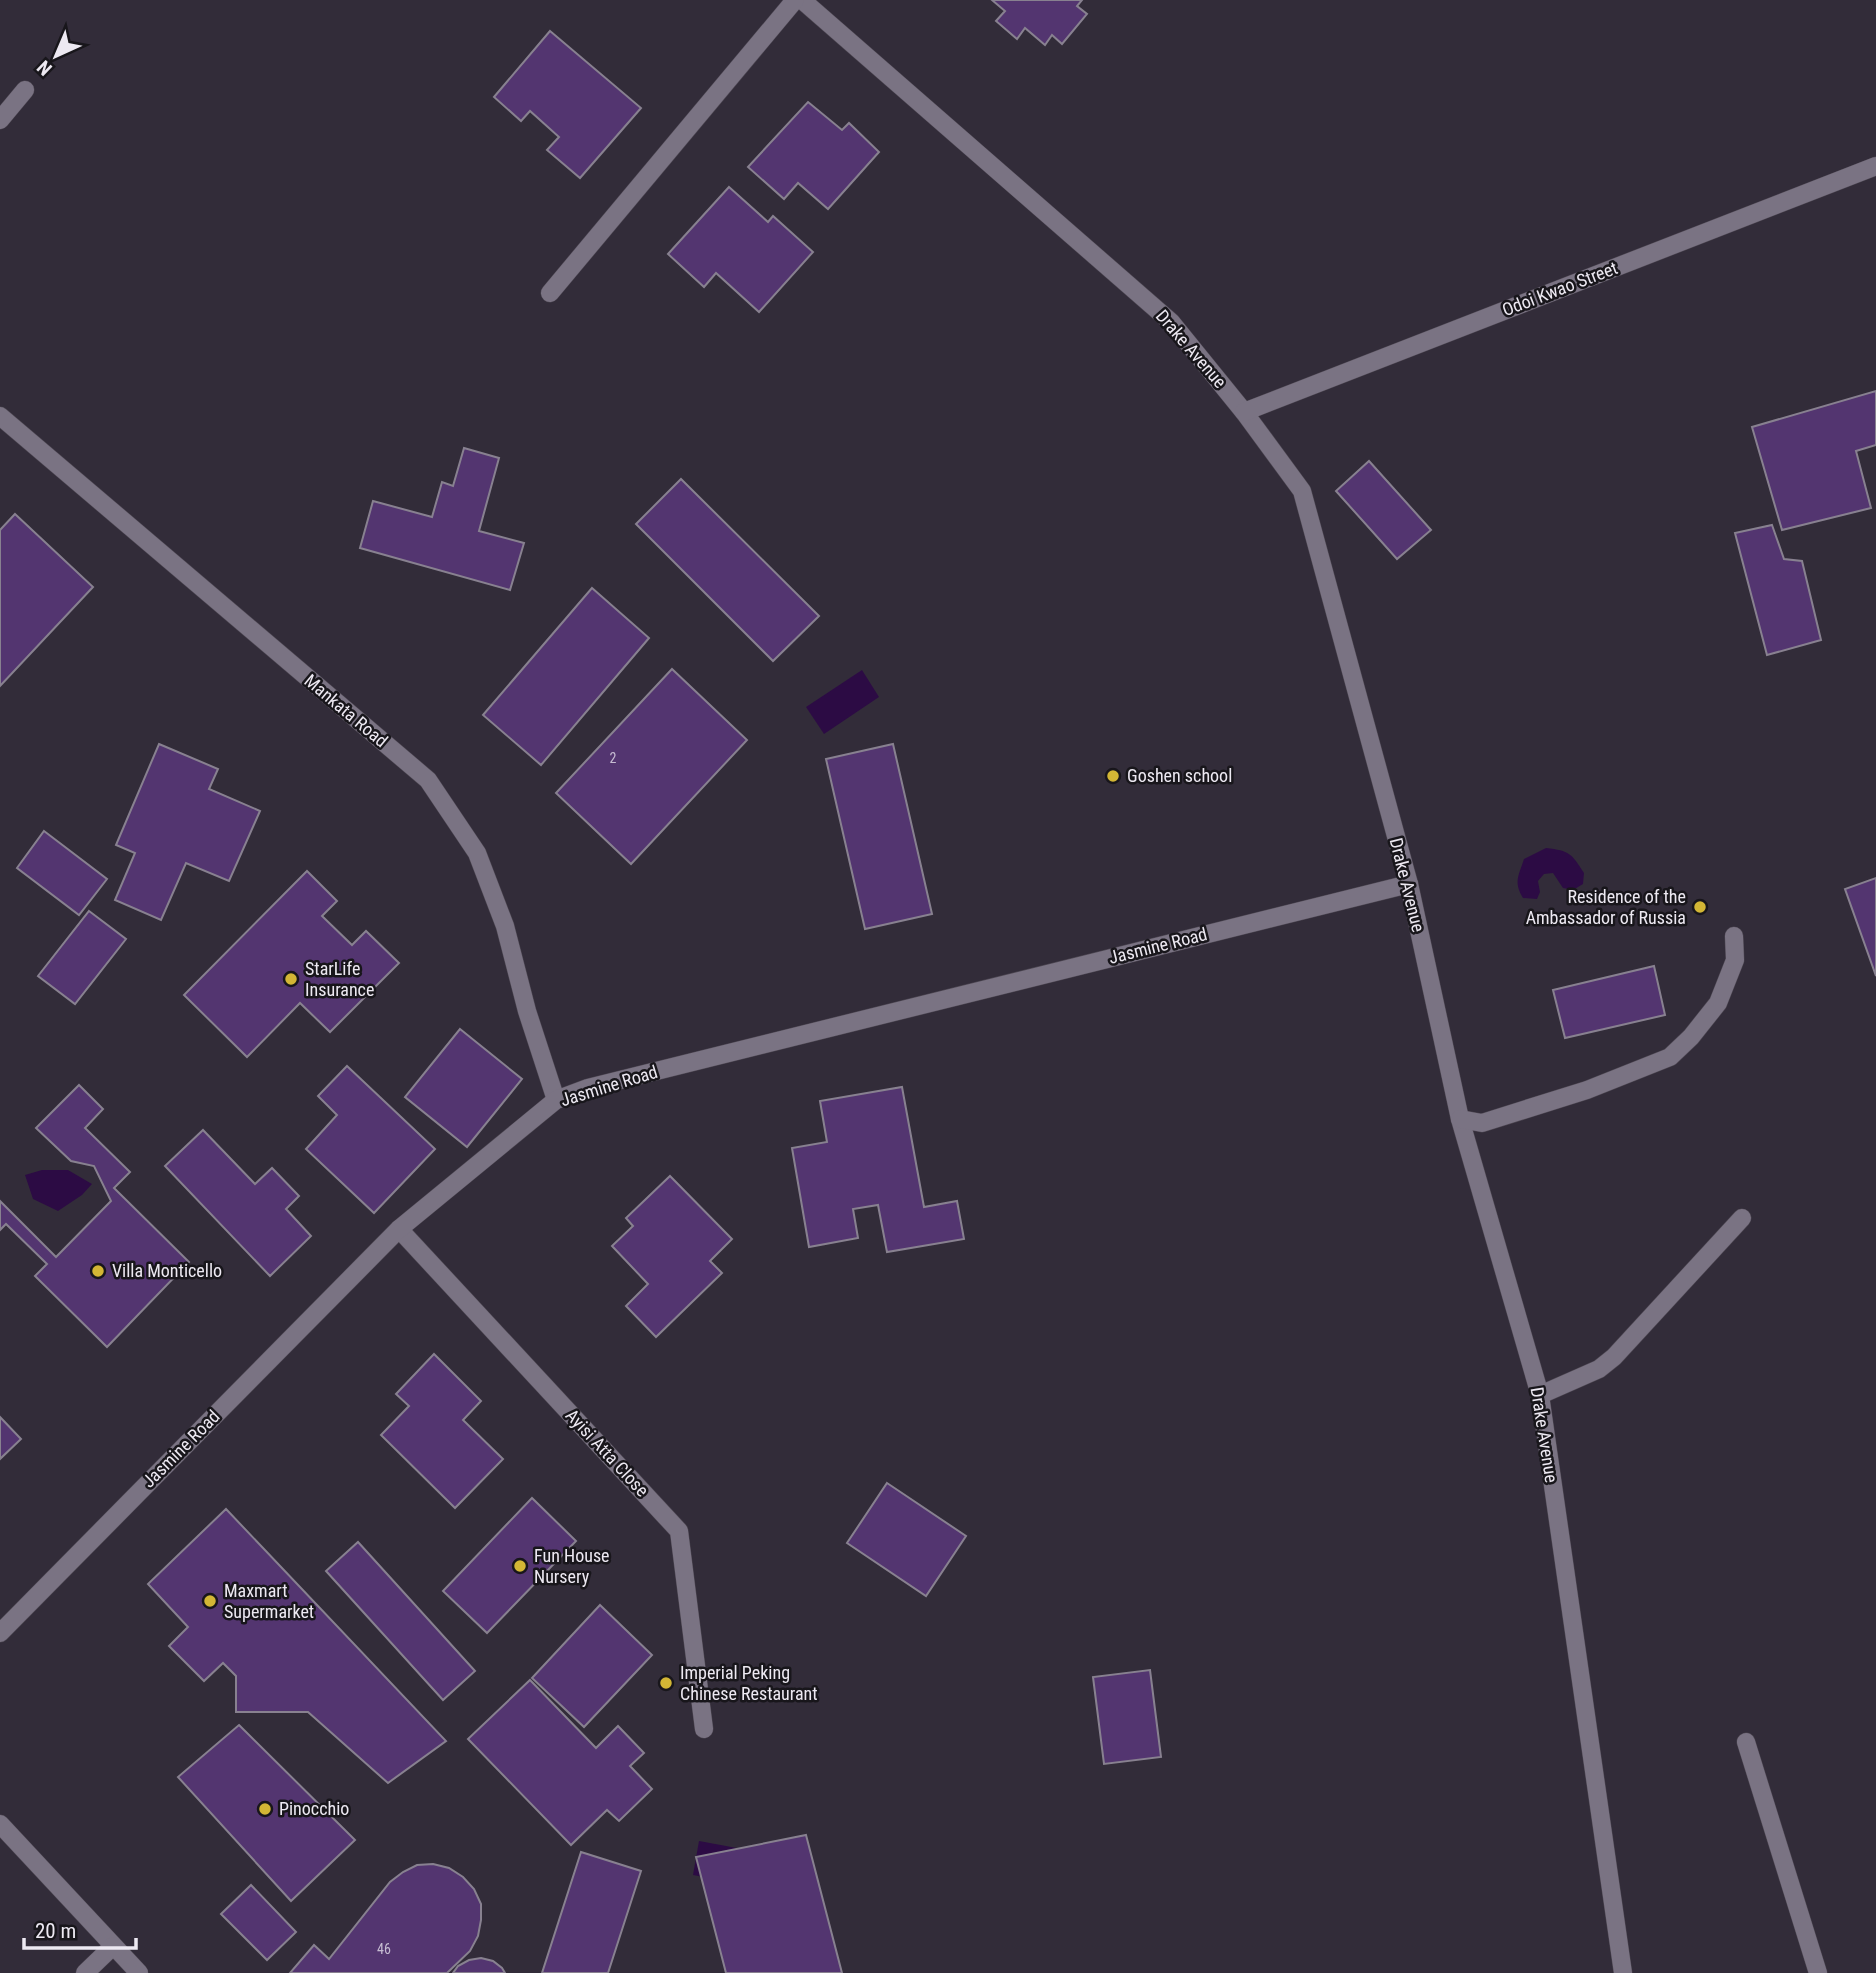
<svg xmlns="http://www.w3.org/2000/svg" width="1876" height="1973" viewBox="0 0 1876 1973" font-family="'Roboto Condensed',sans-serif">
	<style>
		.water { fill: #2c0b44 }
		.building { fill: #533570; stroke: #888190; stroke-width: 2 }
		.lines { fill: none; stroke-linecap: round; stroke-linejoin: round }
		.minor-casing { stroke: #4d4752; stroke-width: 19 }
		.minor { stroke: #7a7383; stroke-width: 18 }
		.poi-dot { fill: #d3b635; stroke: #18161b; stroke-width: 2.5 }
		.labels { text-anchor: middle; stroke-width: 5; stroke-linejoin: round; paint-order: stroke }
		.number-label { font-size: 14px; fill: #c6bcd2 }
		.street-label { font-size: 18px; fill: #ede9f2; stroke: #18161b }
		.poi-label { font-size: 18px; fill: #ede9f2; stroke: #18161b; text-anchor: start }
	</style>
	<rect width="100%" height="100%" fill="#322c39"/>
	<!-- water -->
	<g class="water">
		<path d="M862 670 879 697 824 734 806 707Z"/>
		<path d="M1546 848C1570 851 1571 853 1584 873L1583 884 1573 890 1563 888 1553 873 1544 874 1538 881 1540 892 1537 899 1523 898C1513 882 1519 875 1524 859Z"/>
		<path d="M42 1170H68L92 1184 82 1195 58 1211 33 1199 25 1175Z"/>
		<path d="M699 1841 769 1854 763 1888 693 1875Z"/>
	</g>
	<!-- building -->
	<g class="building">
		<path d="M992 0H1082L1077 6 1087 14 1062 44 1052 35 1045 45 1025 28 1017 39 996 21 1005 11Z"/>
		<path d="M550 31 641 108 580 178 547 150 559 137 530 111 521 121 494 97Z"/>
		<path d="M808 102 842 130 849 123 879 152 828 209 798 183 784 199 748 167Z"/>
		<path d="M729 187 768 222 773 216 813 252 759 312 716 273 704 287 668 254Z"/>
		<path d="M1876 391V445L1856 451 1871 508 1782 530 1752 427Z"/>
		<path d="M464 448 499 458 479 531 524 543 510 590 360 548 373 501 432 517 442 482 453 486Z"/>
		<path d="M1369 461 1431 530 1397 559 1336 491Z"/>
		<path d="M681 479 819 616 773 661 636 524Z"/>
		<path d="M15 514 93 587 0 686V530Z"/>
		<path d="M1772 525 1784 559 1802 561 1821 640 1767 655 1735 533Z"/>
		<path d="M592 588 649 638 541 765 483 715Z"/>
		<path d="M672 669 747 740 631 864 556 793Z"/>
		<path d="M159 744 218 769 209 789 260 811 229 881 186 863 161 920 115 900 135 853 116 845Z"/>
		<path d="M893 744 932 914 865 929 826 759Z"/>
		<path d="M44 831 107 879 79 915 17 868Z"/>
		<path d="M307 871 337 901 322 916 352 945 366 931 399 963 330 1032 300 1003 247 1057 184 995Z"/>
		<path d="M1876 878V976L1845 889Z"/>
		<path d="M89 911 126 939 75 1004 38 976Z"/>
		<path d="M1654 966 1665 1015 1565 1038 1553 990Z"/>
		<path d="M460 1029 522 1079 467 1147 405 1097Z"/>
		<path d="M347 1066 435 1149 374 1213 306 1149 337 1115 318 1096Z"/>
		<path d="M79 1085 103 1109 85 1128 130 1172 114 1188 189 1262 107 1347 35 1276 47 1264 6 1224 0 1230V1201L56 1257 111 1201 94 1166 71 1161 36 1128Z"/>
		<path d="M902 1087 924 1207 957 1201 964 1239 887 1252 878 1205 853 1209 858 1238 809 1247 792 1148 827 1142 820 1101Z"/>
		<path d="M203 1130 255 1184 272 1168 299 1196 286 1209 311 1236 270 1276 165 1166Z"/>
		<path d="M670 1176 732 1239 710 1261 722 1273 656 1337 626 1306 648 1284 612 1246 633 1226 626 1218Z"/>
		<path d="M434 1354 481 1401 463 1420 503 1459 455 1508 381 1435 409 1406 396 1394Z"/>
		<path d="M0 1417 21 1439 0 1459Z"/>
		<path d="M887 1483 966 1536 926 1596 847 1543Z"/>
		<path d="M532 1498 576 1541 487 1633 443 1591Z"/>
		<path d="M226 1509 446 1741 388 1783 308 1712H236V1676L223 1663 204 1681 169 1646 188 1627 148 1584Z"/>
		<path d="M358 1542 475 1671 443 1700 326 1571Z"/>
		<path d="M600 1605 652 1655 584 1727 532 1678Z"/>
		<path d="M1150 1670 1161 1757 1104 1764 1093 1677Z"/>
		<path d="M530 1680 596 1748 618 1726 644 1753 630 1766 652 1789 619 1821 607 1810 571 1845 468 1739Z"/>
		<path d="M239 1725 355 1840 291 1901 178 1777Z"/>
		<path d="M806 1835 842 1973H726L696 1857Z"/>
		<path d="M581 1852 641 1871 608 1973H542Z"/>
		<path d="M433 1864 449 1868 463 1877 474 1889 481 1904V1920L478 1936 470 1951 447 1973H290L314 1945 329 1959 390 1882 403 1872 417 1865Z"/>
		<path d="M251 1885 296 1932 267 1960 221 1914Z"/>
		<path d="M481 1958 493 1961 502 1968 505 1973H453L458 1966 469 1960Z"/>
	</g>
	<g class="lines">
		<!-- minor casing -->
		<g class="minor-casing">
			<g id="minor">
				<path d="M802 0 1171 322 1244 412 1302 491 1409 884 1460 1119 1540 1395 1623 1973"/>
				<path d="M0 120 25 90"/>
				<path d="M550 293 795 0"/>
				<path d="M1244 412 1876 166"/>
				<path d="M0 416 428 780 477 853 505 926 527 1011 556 1100"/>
				<path d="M1460 1119 1482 1123 1587 1090 1670 1057 1691 1037 1718 1003 1735 960 1734 936"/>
				<path d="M399 1229 679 1531 704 1729"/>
				<path d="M1540 1395 1599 1369 1614 1357 1742 1218"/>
				<path d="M0 1633 399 1229 556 1100 588 1088 1409 884"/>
				<path d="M1746 1742 1818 1973"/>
				<path d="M0 1824 139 1973"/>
				<path d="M85 1973 113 1946"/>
			</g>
		</g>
		<!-- minor -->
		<use href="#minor" class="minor"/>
	</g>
	<!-- markers -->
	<g class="poi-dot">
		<circle cx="1113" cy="776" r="7"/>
		<circle cx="1700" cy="907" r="7"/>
		<circle cx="291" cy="979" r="7"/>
		<circle cx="98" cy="1271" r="7"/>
		<circle cx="520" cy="1566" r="7"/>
		<circle cx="210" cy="1601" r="7"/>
		<circle cx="666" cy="1683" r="7"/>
		<circle cx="265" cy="1809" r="7"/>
	</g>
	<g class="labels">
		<!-- number labels -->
		<g class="number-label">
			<text x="613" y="763">2</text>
			<text x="384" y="1954">46</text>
		</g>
		<!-- street labels -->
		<g class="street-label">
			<text transform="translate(1560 289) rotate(-21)" y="6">Odoi Kwao Street</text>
			<text transform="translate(1191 349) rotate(49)" y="6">Drake Avenue</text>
			<text transform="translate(346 711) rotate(40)" y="6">Mankata Road</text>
			<text transform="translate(1407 885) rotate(76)" y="6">Drake Avenue</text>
			<text transform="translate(1158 946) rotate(-14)" y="6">Jasmine Road</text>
			<text transform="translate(609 1086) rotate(-17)" y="6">Jasmine Road</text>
			<text transform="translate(1544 1435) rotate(81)" y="6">Drake Avenue</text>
			<text transform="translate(181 1449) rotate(-45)" y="6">Jasmine Road</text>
			<text transform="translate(607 1453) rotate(47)" y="6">Ayisi Atta Close</text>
		</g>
		<!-- poi labels -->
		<g class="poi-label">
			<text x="1127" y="782">Goshen school</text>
			<text x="1686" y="903" text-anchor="end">Residence of the<tspan x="1686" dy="21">Ambassador of Russia</tspan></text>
			<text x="305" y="975">StarLife<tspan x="305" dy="21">Insurance</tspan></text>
			<text x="112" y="1277">Villa Monticello</text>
			<text x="534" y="1562">Fun House<tspan x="534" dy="21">Nursery</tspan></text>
			<text x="224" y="1597">Maxmart<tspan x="224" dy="21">Supermarket</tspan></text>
			<text x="680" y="1679">Imperial Peking<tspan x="680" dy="21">Chinese Restaurant</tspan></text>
			<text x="279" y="1815">Pinocchio</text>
		</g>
	</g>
	<!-- north arrow -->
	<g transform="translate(56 56) rotate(224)" stroke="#18161b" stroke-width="5" paint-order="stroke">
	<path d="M0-5L12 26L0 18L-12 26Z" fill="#ede9f2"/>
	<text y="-10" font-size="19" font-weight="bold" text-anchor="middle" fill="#ede9f2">N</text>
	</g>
	<!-- scale -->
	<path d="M24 1938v10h112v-10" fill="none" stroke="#ede9f2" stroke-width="3.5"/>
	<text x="35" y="1938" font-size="21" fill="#ede9f2" stroke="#18161b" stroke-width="5" paint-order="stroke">20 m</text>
</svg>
